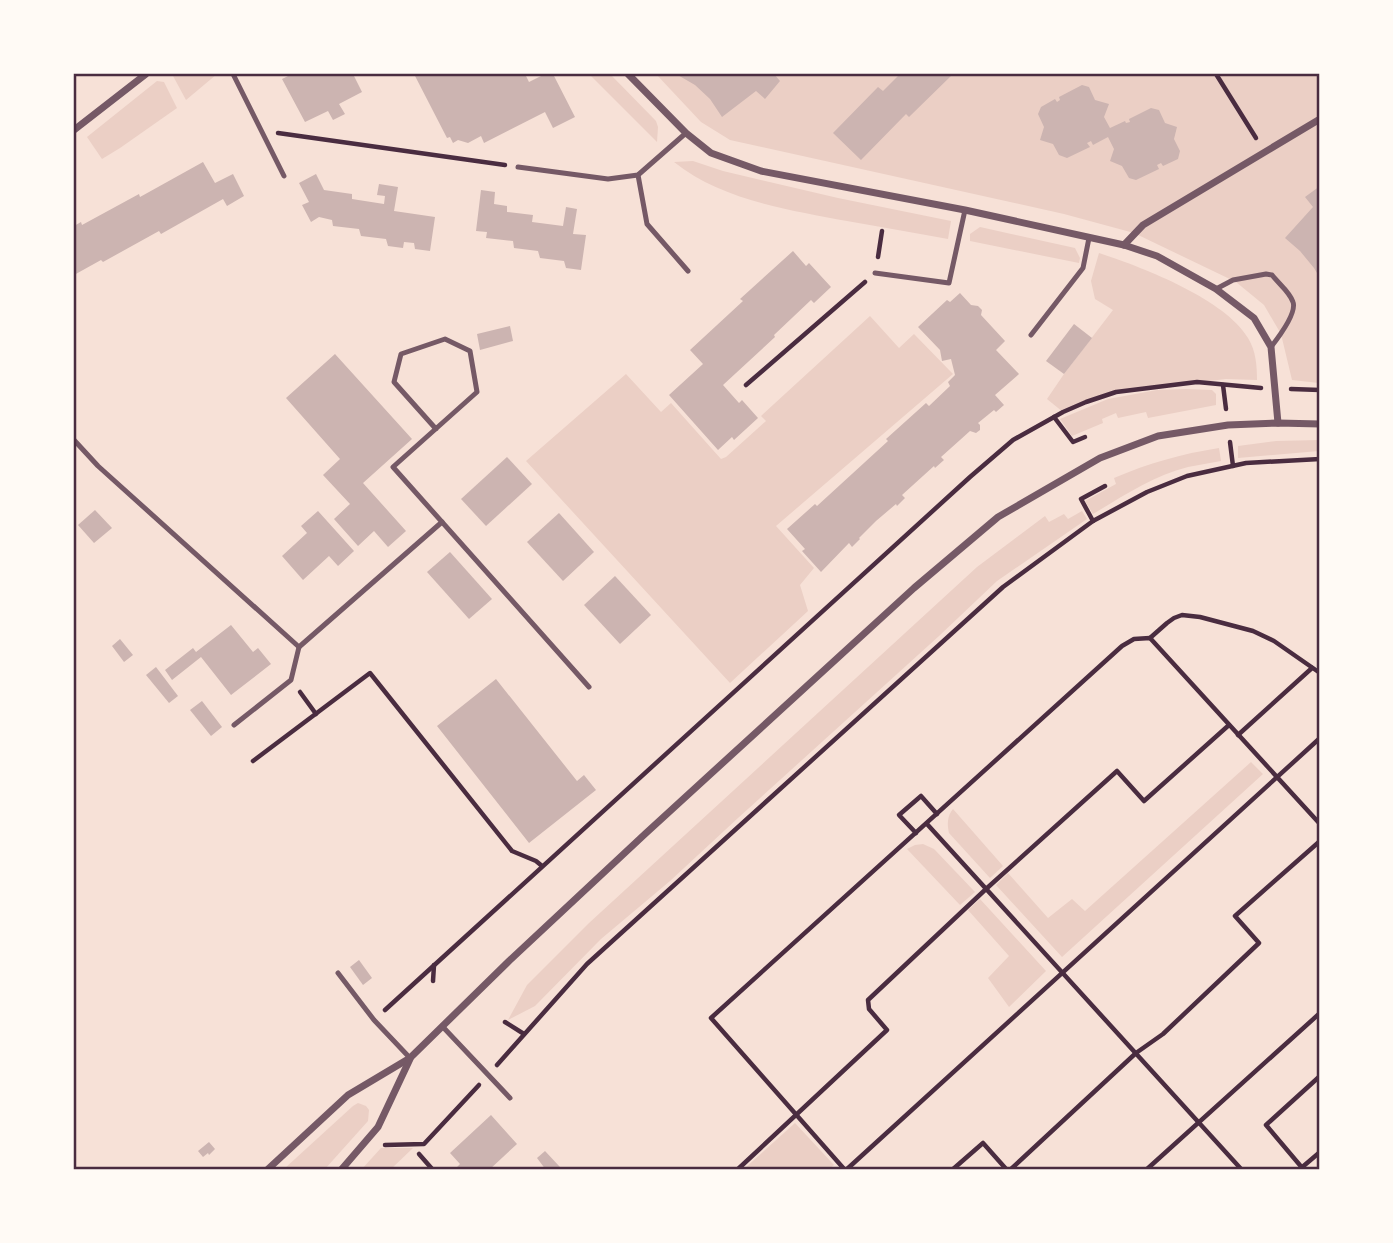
<svg xmlns="http://www.w3.org/2000/svg" width="1393" height="1243" viewBox="0 0 1393 1243" font-family="Figtree,sans-serif">
	<style>
		.green { fill: #ebcfc5 }
		.building { fill: #ccb4b1 }
		.lines { fill: none; stroke-linecap: round; stroke-linejoin: round }
		.path { stroke: #4a2c40; stroke-width: 4.5 }
		.service { stroke: #755966; stroke-width: 5 }
		.minor { stroke: #755966; stroke-width: 7 }
		.neatline { fill: none; stroke: #4a2c40; stroke-width: 2.5 }
	</style>
	<rect width="100%" height="100%" fill="#f7e1d7"/>
	<!-- green -->
	<g class="green">
		<path d="M172 74H217L186 100Z"/>
		<path d="M589 74H610L656 121 658 127 657 142Z"/>
		<path d="M656 74H1319V383L1292 380 1281 334 1264 305 1236 282 1134 233 1064 214 730 140 701 122Z"/>
		<path d="M157 81 164 82 177 108 120 148 102 159 87 137Z"/>
		<path d="M693 161 723 171 838 198 951 221 948 239C915 233 881 227 847 221 789 210 721 200 674 162Z"/>
		<path d="M980 227 1075 248 1080 258 1079 263 970 241V234Z"/>
		<path d="M1099 253C1142 267 1225 299 1248 338 1256 351 1257 366 1257 380L1226 379 1116 392 1063 412 1047 399 1064 374 1113 310 1095 299 1091 281Z"/>
		<path d="M870 316 899 348 914 334 953 374 776 526 814 568 800 585 808 611 730 683 526 461 626 374 661 412 671 403 721 459 726 457 766 421 761 416Z"/>
		<path d="M1186 389 1212 390 1216 394V405L1148 418 1146 412 1118 418 1116 413 1102 419 1103 423 1072 436 1060 419 1108 399 1157 390Z"/>
		<path d="M1319 440V451L1238 458V446L1276 441Z"/>
		<path d="M1219 448 1221 461C1210 463 1199 465 1188 467 1153 476 1123 496 1093 514L1085 501 1116 484 1114 478C1149 463 1181 454 1219 448Z"/>
		<path d="M1082 511 1087 519 997 581 939 636 738 818 670 881 601 939 535 1006 508 1020 527 985 589 923 977 567 1045 516 1049 522 1064 514 1068 519Z"/>
		<path d="M1251 762 1263 774 1062 957 996 885 1008 873 1048 918 1072 899 1085 911Z"/>
		<path d="M953 809 1003 866 990 878 949 833C947 825 947 816 953 809Z"/>
		<path d="M923 844 934 849 975 892 960 905 907 849 915 845Z"/>
		<path d="M980 899 1046 971 1009 1007 988 978 1009 956 968 910Z"/>
		<path d="M358 1103 366 1106 369 1110 368 1121 325 1169H284L353 1106Z"/>
		<path d="M795 1123 834 1165 829 1169H744Z"/>
		<path d="M381 1148H413L391 1169H362Z"/>
	</g>
	<!-- building -->
	<g class="building">
		<path d="M292 74H299L300 75 303 74H353L362 92 339 104 345 114 333 120 328 111 305 122 282 79Z"/>
		<path d="M414 74H525L529 82 545 74H553L575 117 553 128 545 112 484 143 481 136 468 143 458 140 453 143 450 137 447 138Z"/>
		<path d="M676 74H774L780 81 765 99 756 91 722 117 710 99 695 85Z"/>
		<path d="M900 74H953L909 117 906 114 861 160 833 133 878 87 883 91Z"/>
		<path d="M1082 85 1089 87 1095 100 1109 104 1104 117 1110 128 1125 121 1126 123 1130 122 1129 119 1151 108 1159 110 1165 123 1177 127 1174 139 1180 151 1178 159 1163 166 1161 163 1157 165 1159 169 1136 180 1129 178 1122 166 1110 161 1114 149 1108 137 1093 145 1091 141 1087 143 1090 147 1067 158 1059 155 1053 144 1040 140 1044 127 1038 114 1041 107 1055 99 1057 102 1060 100 1059 97Z"/>
		<path d="M203 162 215 183 233 174 244 196 227 206 223 199 161 234 159 231 103 262 101 260 74 275V226L81 222 82 225 139 194 140 197Z"/>
		<path d="M316 174 324 190 352 194V199L384 204 385 196 377 195 379 184 398 187 394 211 435 217 430 251 415 249 414 243 404 242 403 248 388 246 386 239 361 236 359 229 333 226 332 220 319 217 311 222 302 205 309 202 299 183Z"/>
		<path d="M1320 186V278L1314 268 1300 251 1285 238 1313 207 1305 197Z"/>
		<path d="M481 190 495 192 494 204 507 206V212L533 215 532 222 563 226 566 207 577 209 573 234 586 235 581 270 566 268 564 261 540 258 538 251 514 248 513 241 486 238 487 232 476 231Z"/>
		<path d="M793 251 806 266 809 263 831 287 814 303 811 300 774 335 775 337 723 385 739 403 742 400 758 418 734 440 732 437 718 450 669 395 703 364 690 350 743 301 740 299Z"/>
		<path d="M960 293 971 305 978 306 982 310 981 315 1005 341 996 350 1019 374 995 395 1004 405 996 412 994 410 978 423 980 425V430L976 433 970 431 960 440 941 457 944 460 935 468 934 466 902 495 905 498 897 506 896 504 876 521 859 538 860 539 852 547 849 543 821 572 802 551 805 549 787 529 815 504 817 506 888 441 886 439 926 403 929 406 950 386 948 382 955 375 951 359 942 361 940 350 918 327 947 300 950 302Z"/>
		<path d="M1074 324 1092 338 1064 374 1046 361Z"/>
		<path d="M510 326 513 341 480 350 477 334Z"/>
		<path d="M335 354 412 439 363 483 406 531 388 547 374 531 358 546 334 519 350 504 323 475 340 459 286 398Z"/>
		<path d="M507 457 532 484 486 526 461 499Z"/>
		<path d="M95 510 112 528 94 543 78 525Z"/>
		<path d="M318 511 354 551 338 566 329 556 303 580 282 556 307 533 301 526Z"/>
		<path d="M559 513 594 552 563 581 527 542Z"/>
		<path d="M450 552 492 599 469 619 427 572Z"/>
		<path d="M615 576 651 615 620 644 584 605Z"/>
		<path d="M231 625 253 652 258 648 271 664 231 695 201 657 172 680 165 670 193 648 196 652Z"/>
		<path d="M120 639 133 655 124 662 112 646Z"/>
		<path d="M156 667 178 696 169 703 146 675Z"/>
		<path d="M496 679 577 781 584 775 596 790 529 843 437 726Z"/>
		<path d="M202 701 222 727 211 736 190 710Z"/>
		<path d="M359 960 372 978 363 985 350 967Z"/>
		<path d="M491 1115 517 1144 489 1170H454L460 1164 450 1153Z"/>
		<path d="M209 1142 215 1149 209 1155 208 1153 203 1157 198 1151Z"/>
		<path d="M545 1151 560 1167 557 1170H546L537 1158Z"/>
	</g>
	<g class="lines">
		<!-- path -->
		<g class="path">
			<path d="M1216 74 1256 138"/>
			<path d="M278 133 505 165"/>
			<path d="M878 257 882 231"/>
			<path d="M746 385 865 282"/>
			<path d="M1223 385 1226 409"/>
			<path d="M1291 389 1320 390"/>
			<path d="M1054 417 1073 442 1085 437"/>
			<path d="M1230 442 1233 466"/>
			<path d="M1093 521 1081 499 1105 486"/>
			<path d="M1150 638 1167 623 1174 618 1182 615 1200 617 1253 631 1274 641 1320 673"/>
			<path d="M300 692 316 714"/>
			<path d="M1238 735 1312 668"/>
			<path d="M253 761 370 673 512 851 536 861 542 866"/>
			<path d="M927 824 1242 1170"/>
			<path d="M916 833 899 815 921 796 937 814"/>
			<path d="M433 981 434 965"/>
			<path d="M385 1010 970 477 1013 440 1063 412 1086 402 1116 392 1197 382 1261 388"/>
			<path d="M505 1022 524 1034"/>
			<path d="M497 1065 587 964 1003 587 1093 521 1147 492 1187 476 1246 463 1320 459"/>
			<path d="M385 1145 424 1144 479 1085"/>
			<path d="M419 1154 433 1170"/>
			<path d="M1300 1169 1320 1152"/>
			<path d="M737 1170 887 1030 869 1009 868 1000 986 889 1117 771 1144 801 1229 725"/>
			<path d="M845 1170 711 1018 1122 646 1134 639 1150 638 1320 824"/>
			<path d="M846 1170 1320 738"/>
			<path d="M952 1170 983 1143 1007 1170"/>
			<path d="M1010 1170 1136 1053 1163 1034 1259 943 1235 916 1320 841"/>
			<path d="M1146 1170 1320 1013"/>
			<path d="M1304 1170 1266 1125 1320 1076"/>
		</g>
		<!-- service -->
		<g class="service">
			<path d="M233 74 284 176"/>
			<path d="M518 167 608 179 638 175 686 133"/>
			<path d="M638 175 647 224 688 271"/>
			<path d="M875 273 949 283 965 210"/>
			<path d="M1216 289 1233 280 1266 274 1272 275C1278 283 1290 292 1293 302 1297 313 1278 338 1271 347"/>
			<path d="M1031 335 1083 268 1089 238"/>
			<path d="M436 429 394 382 401 354 445 339 470 351 477 392 393 467 589 687"/>
			<path d="M74 440 98 466 299 647 442 522"/>
			<path d="M234 725 291 680 299 647"/>
			<path d="M338 973 374 1020 410 1058"/>
			<path d="M442 1026 510 1098"/>
		</g>
		<!-- minor -->
		<g class="minor">
			<path d="M628 74 686 133 711 153 761 171 965 210 1124 245 1157 256 1216 289 1254 318 1271 347 1278 423"/>
			<path d="M74 130 146 74"/>
			<path d="M1124 245 1143 225 1320 119"/>
			<path d="M267 1170 348 1095 410 1058 509 961 645 834 914 588 998 517 1100 458 1158 436 1228 425 1278 423 1320 424"/>
			<path d="M341 1170 378 1127 410 1059"/>
		</g>
	</g>
	<!-- border -->
	<rect width="1393" height="1243" fill="none" stroke="#fffaf5" stroke-width="150"/>
	<rect x="75" y="75" width="1243" height="1093" class="neatline"/>
</svg>
